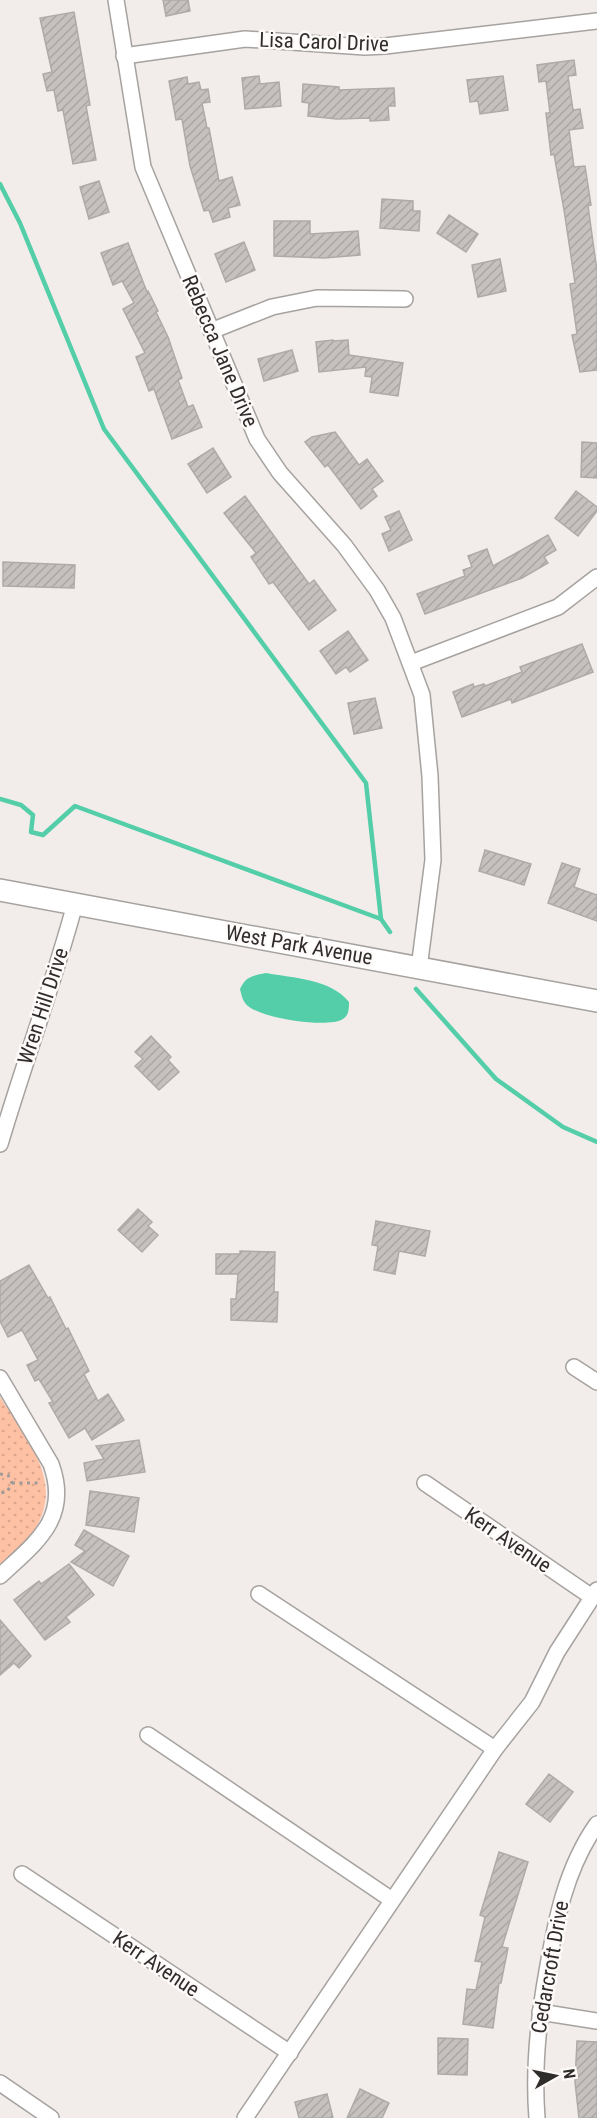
<svg xmlns="http://www.w3.org/2000/svg" width="597" height="2118" viewBox="0 0 597 2118" font-family="'Roboto Condensed',sans-serif">
	<style>
		.park { fill: url(#park-dots) }
		.water { fill: #54cea8 }
		.lines { fill: none; stroke-linecap: round; stroke-linejoin: round }
		.stream { stroke: #54cea8; stroke-width: 4.5 }
		.building { fill: url(#building-hatch); stroke: #afaaa8; stroke-width: 1.5 }
		.minor-casing { stroke: #a6a29f; stroke-width: 18 }
		.secondary-casing { stroke: #a6a29f; stroke-width: 24 }
		.path { stroke: #9d9a98; stroke-width: 3; stroke-dasharray: 3 4.5; stroke-linecap: butt }
		.minor { stroke: #fff; stroke-width: 15 }
		.secondary { stroke: #fff; stroke-width: 21 }
		.labels { text-anchor: middle; stroke-width: 5; stroke-linejoin: round; paint-order: stroke }
		.street-label { font-size: 21px; fill: #2e2d2c; stroke: #fefaf9 }
	</style>
	<defs>
		<pattern id="park-dots" width="8" height="8" patternUnits="userSpaceOnUse" patternTransform="scale(1.5)"><rect width="8" height="8" fill="#ffc1a4"/><path d="M2 2h.1M6 6h.1" fill="none" stroke="#dba68d" stroke-width="1.8" stroke-linecap="round"/></pattern>
		<pattern id="building-hatch" width="6" height="6" patternUnits="userSpaceOnUse" patternTransform="scale(1.5)"><rect width="6" height="6" fill="#c6c1bf"/><path d="M-1 1l2-2M0 6l6-6M5 7l2-2" fill="none" stroke="#aaa6a4"/></pattern>
	</defs>
	<rect width="100%" height="100%" fill="#f2edeb"/>
	<!-- park -->
	<path class="park" d="M0 1397C26 1438 67 1483 33 1532 25 1544 11 1554 0 1565Z"/>
	<!-- water -->
	<path class="water" d="M266 973C293 978 331 979 349 1002 349 1009 349 1015 343 1019 328 1029 255 1018 245 1003 242 999 241 993 240 989 246 976 252 976 266 973Z"/>
	<g class="lines">
		<!-- stream -->
		<g class="stream">
			<path d="M0 184 20 223 104 429 366 783 381 919 390 932"/>
			<path d="M0 799 21 805 33 815 31 832 43 835 75 806 381 919"/>
			<path d="M416 989 496 1079 563 1127 597 1142"/>
		</g>
	</g>
	<!-- building -->
	<g class="building">
		<path d="M163 0H188L190 11 166 16Z"/>
		<path d="M74 12 90 105 86 106 96 160 73 164 63 110 58 111 54 90 47 91 43 74 52 72 40 18Z"/>
		<path d="M574 60 576 75 568 76 573 110 580 109 583 128 569 130 574 167 585 166 591 205 588 206 597 271V370L580 372 572 335 577 334 570 284 575 283 564 210 554 154 551 155 546 113H550L546 81 539 82 537 65Z"/>
		<path d="M259 76 260 84 279 82 281 106 245 109 242 78Z"/>
		<path d="M503 76 508 110 480 114 478 101 470 102 467 80Z"/>
		<path d="M187 77 188 84 199 82 201 90 208 89 210 102 202 103 207 128H209L219 181 232 177 240 205 228 208 230 217 213 222 209 210 204 211 190 166 182 119 176 120 169 81Z"/>
		<path d="M303 84 339 87V90L394 88 395 106H388L389 120 370 121V118L337 119 308 116 309 103 302 102Z"/>
		<path d="M99 181 109 212 89 219 80 187Z"/>
		<path d="M382 199 413 201V211H420L419 231 380 228Z"/>
		<path d="M449 215 478 234 466 252 437 233Z"/>
		<path d="M274 221H310V234L358 231 360 255 324 258 274 256Z"/>
		<path d="M244 242 255 270 226 282 215 254Z"/>
		<path d="M128 243 147 292 148 291 158 311 156 312 168 337 182 378 178 380 188 407 193 405 202 427 172 439 154 389 149 391 136 357 145 353 123 309 134 303 122 281 113 285 101 253Z"/>
		<path d="M500 259 506 291 478 297 472 265Z"/>
		<path d="M333 340V341L348 340 349 355 403 363 398 396 370 392 372 377 365 376 366 367 319 372 316 342Z"/>
		<path d="M292 350 298 371 264 381 258 359Z"/>
		<path d="M335 432 359 465 367 459 383 481 372 489 377 496 361 509 328 465 325 467 305 442 312 437Z"/>
		<path d="M582 442 597 443V478L581 477Z"/>
		<path d="M213 448 231 477 207 493 188 464Z"/>
		<path d="M576 491 597 507V511L578 536 555 518Z"/>
		<path d="M245 496 309 584 314 580 336 610 309 630 273 582 269 584 251 557 256 553 224 513Z"/>
		<path d="M399 511 412 540 389 551 382 534 391 530 385 517Z"/>
		<path d="M548 535 556 550 544 557 548 563 522 578 425 614 417 594 465 576 463 570 472 567 468 556 487 549 493 566Z"/>
		<path d="M3 562 75 565 74 588 3 586Z"/>
		<path d="M348 631 368 660 350 672 346 667 336 674 320 651Z"/>
		<path d="M582 644 593 672 512 703 511 699 462 717 453 692 473 684 474 687 484 684 485 686 522 672 520 667Z"/>
		<path d="M375 698 382 728 354 734 348 703Z"/>
		<path d="M485 850 531 864 524 885 479 871Z"/>
		<path d="M562 863 580 869 574 887 597 895V921L548 903Z"/>
		<path d="M151 1036 171 1057 168 1060 179 1072 159 1090 135 1066 143 1059 135 1052Z"/>
		<path d="M138 1209 152 1222 148 1226 158 1235 142 1252 118 1230Z"/>
		<path d="M376 1221 430 1231 425 1256 399 1251 395 1274 374 1270 378 1246 372 1245Z"/>
		<path d="M240 1251 275 1252 274 1292H278L277 1322 231 1320V1299H236L238 1274H216V1254H240Z"/>
		<path d="M29 1265 48 1298 50 1297 66 1329 68 1328 89 1371 84 1374 98 1401 108 1394 124 1420 92 1440 85 1428 69 1438 49 1403 53 1402 39 1379 35 1381 27 1365 38 1360 22 1330 8 1337 0 1321V1281Z"/>
		<path d="M139 1440 145 1472 87 1481 84 1463 104 1459 96 1446Z"/>
		<path d="M90 1491 139 1498 134 1532 86 1525Z"/>
		<path d="M84 1530 129 1556 113 1586 71 1562 85 1551 75 1545Z"/>
		<path d="M69 1564 94 1595 66 1617 70 1622 45 1640 14 1600 39 1581 41 1584Z"/>
		<path d="M0 1620 31 1656 19 1668 14 1663 0 1675Z"/>
		<path d="M549 1774 573 1792 550 1822 526 1804Z"/>
		<path d="M499 1852 528 1862 502 1947 508 1948 501 1983H499L493 2028 463 2024 467 1989 476 1990 482 1962 475 1961 485 1917 480 1915Z"/>
		<path d="M438 2038 468 2039 467 2075 438 2074Z"/>
		<path d="M577 2041 597 2042V2118H579L575 2082Z"/>
		<path d="M360 2089 389 2103 382 2118H347Z"/>
		<path d="M327 2094 333 2118H299L295 2102Z"/>
	</g>
	<g class="lines">
		<!-- minor casing -->
		<g class="minor-casing">
			<g id="minor">
				<path d="M116 0 143 167 257 439 280 473 344 545 377 590 393 618 422 695 430 776 433 860 419 968"/>
				<path d="M124 56 245 39 365 47 385 46 597 21"/>
				<path d="M211 331 272 307 317 298 405 299"/>
				<path d="M411 663 558 607 597 577"/>
				<path d="M0 1144C24 1063 53 985 75 904"/>
				<path d="M574 1367 597 1382"/>
				<path d="M0 1378 51 1464C71 1519 35 1543 0 1576"/>
				<path d="M425 1483 592 1597"/>
				<path d="M259 1594 495 1749"/>
				<path d="M148 1735 392 1900"/>
				<path d="M22 1874 290 2053"/>
				<path d="M540 2012 597 2021"/>
				<path d="M0 2083 51 2118"/>
				<path d="M245 2118 495 1749 532 1702 557 1652 597 1590"/>
				<path d="M537 2118C533 2068 538 2021 547 1971 556 1919 566 1868 597 1824"/>
			</g>
		</g>
		<!-- secondary casing -->
		<g class="secondary-casing">
			<path id="secondary" d="M0 890 597 1001"/>
		</g>
		<!-- path -->
		<g class="path">
			<path d="M0 1474 8 1475 12 1483 7 1492 0 1493"/>
			<path d="M12 1483H40"/>
		</g>
		<!-- minor -->
		<use href="#minor" class="minor"/>
		<!-- secondary -->
		<use href="#secondary" class="secondary"/>
	</g>
	<g class="labels">
		<!-- street labels -->
		<g class="street-label">
			<text transform="translate(324 42) rotate(2)" y="7">Lisa Carol Drive</text>
			<text transform="translate(220 351) rotate(67)" y="7">Rebecca Jane Drive</text>
			<text transform="translate(299 945) rotate(10)" y="7">West Park Avenue</text>
			<text transform="translate(43 1006) rotate(-72)" y="7">Wren Hill Drive</text>
			<text transform="translate(508 1540) rotate(34)" y="7">Kerr Avenue</text>
			<text transform="translate(156 1964) rotate(34)" y="7">Kerr Avenue</text>
			<text transform="translate(550 1967) rotate(-80)" y="7">Cedarcroft Drive</text>
		</g>
	</g>
	<!-- north arrow -->
	<g transform="translate(555 2076) rotate(81)" stroke="#fefaf9" stroke-width="4.5" paint-order="stroke">
	<path d="M0-4.5L10 22L0 15L-10 22Z" fill="#2e2d2c"/>
	<text y="-9" font-size="16" font-weight="bold" text-anchor="middle" fill="#2e2d2c">N</text>
	</g>
</svg>
